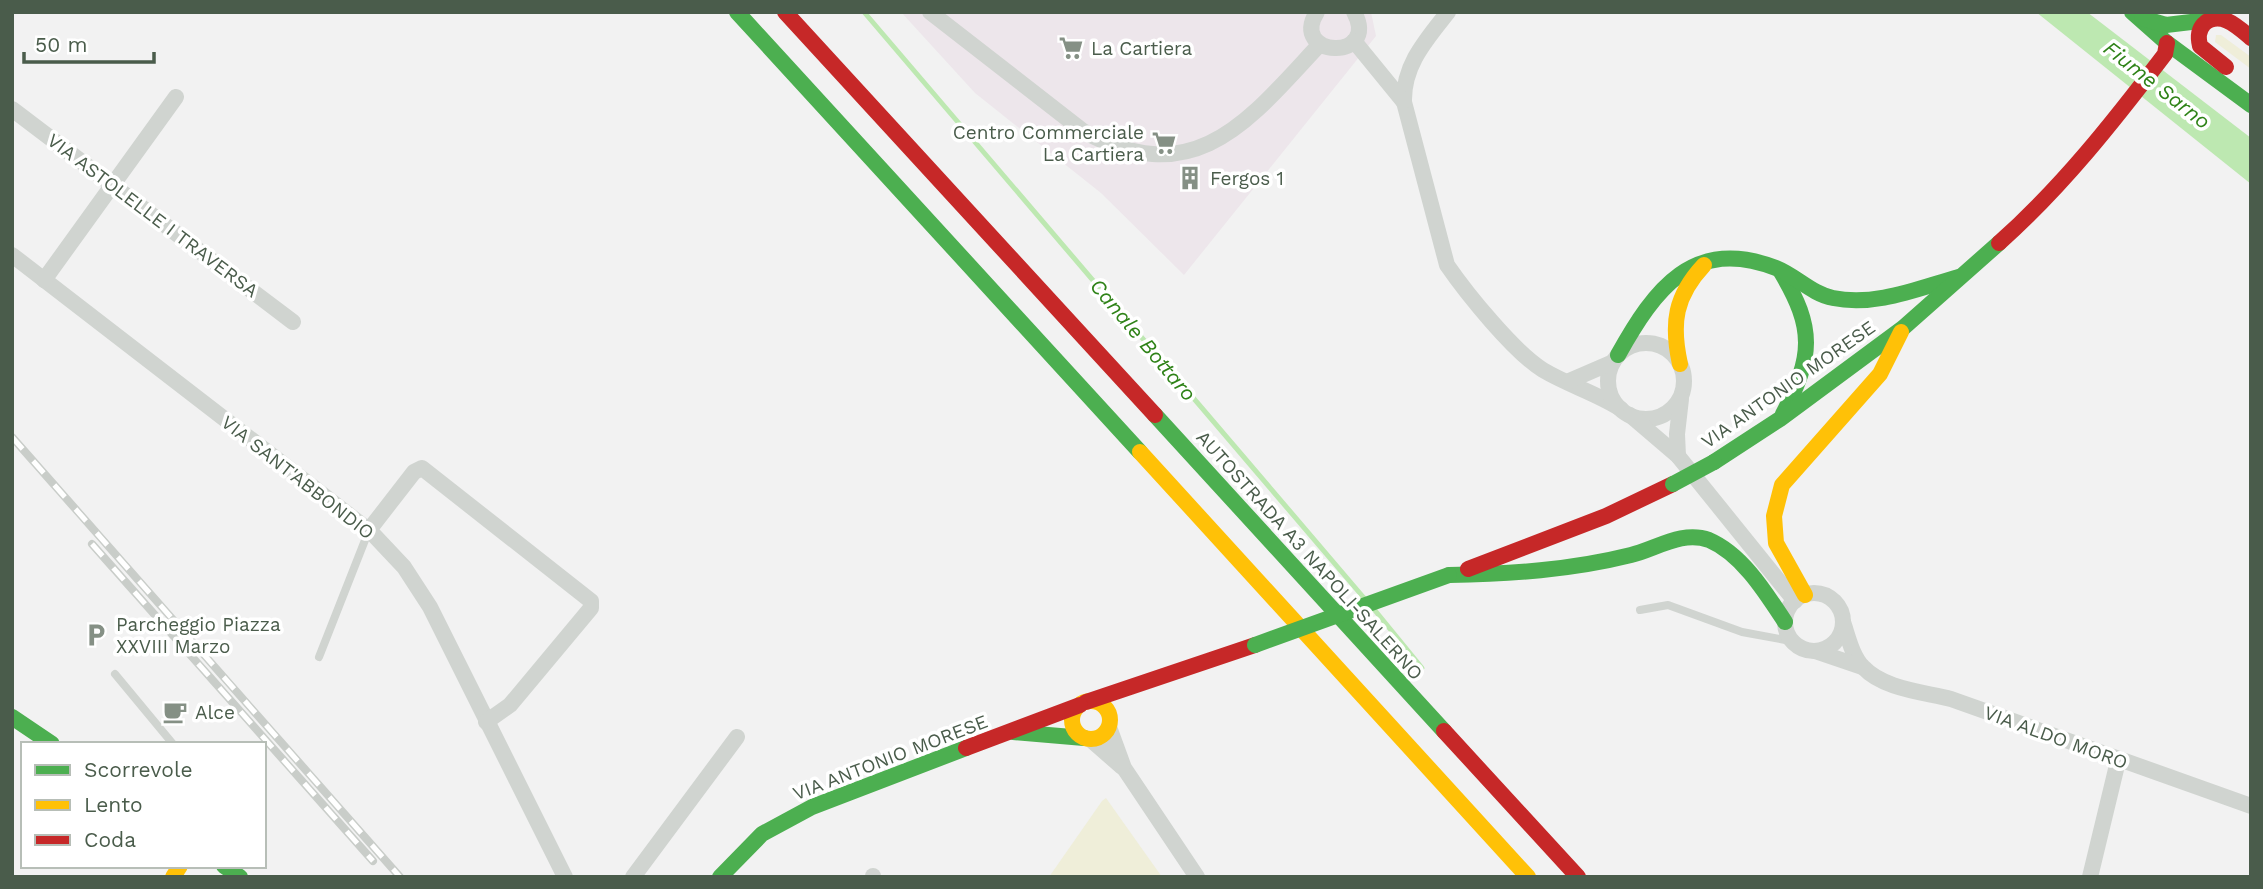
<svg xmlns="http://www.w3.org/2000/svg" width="2263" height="889" viewBox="0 0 2263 889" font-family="'Work Sans',sans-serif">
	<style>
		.commercial { fill: #ede6eb }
		.green { fill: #efeed9 }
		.water { fill: #bde8b1 }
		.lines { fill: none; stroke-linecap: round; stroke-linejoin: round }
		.stream { stroke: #bde8b1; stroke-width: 5 }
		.lane { stroke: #d0d4d0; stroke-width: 8 }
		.street { stroke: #d0d4d0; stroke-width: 16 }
		.fast { stroke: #4caf50; stroke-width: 16 }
		.slow { stroke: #ffc107; stroke-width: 16 }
		.jam { stroke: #c62828; stroke-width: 16 }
		.rail-casing { stroke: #c9cdc9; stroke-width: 8 }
		.rail { stroke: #fff; stroke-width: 5; stroke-dasharray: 16; stroke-linecap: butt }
		.fast-bridge { stroke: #4caf50; stroke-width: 16 }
		.labels { text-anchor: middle; stroke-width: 7; stroke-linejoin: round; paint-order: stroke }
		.poi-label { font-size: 19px; fill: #4a5c4b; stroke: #fff; text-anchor: start }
		.street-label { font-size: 19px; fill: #4a5c4b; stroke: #fff }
		.water-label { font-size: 21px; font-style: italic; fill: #2f8318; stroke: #fff }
	</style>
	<rect width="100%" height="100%" fill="#f2f2f2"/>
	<!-- commercial -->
	<path class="commercial" d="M901 12H1371L1376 36 1184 275 1101 193 975 93Z"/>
	<!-- green -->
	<g class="green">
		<path d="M2216 35H2221L2251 57V69L2215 42Z"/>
		<path d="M1106 798 1162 877H1049L1102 801Z"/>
	</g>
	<!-- water -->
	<path class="water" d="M2036 12H2087L2251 138V184Z"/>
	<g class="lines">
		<!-- stream -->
		<g class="stream">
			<path d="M864 12 1364 598"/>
			<path d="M1373 608 1422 668"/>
		</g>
		<!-- lane -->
		<g class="lane">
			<path d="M1640 610 1668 605 1742 632 1791 641"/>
			<path d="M319 657 369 530"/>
			<path d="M115 674 173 744"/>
		</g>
		<!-- street -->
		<g class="street">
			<path d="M930 12 1083 131C1196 193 1249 120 1320 44"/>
			<path d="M1317 12C1288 58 1381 62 1354 12"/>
			<path d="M1448 12C1426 40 1403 65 1404 102L1447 265C1467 294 1514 352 1543 370 1568 385 1596 393 1621 409"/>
			<path d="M1354 41 1403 101"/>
			<path d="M12 109 293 322"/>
			<path d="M12 255 371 532 404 567 430 607 565 877"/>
			<path d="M44 280 176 97"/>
			<circle cx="1646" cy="381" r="38"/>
			<path d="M1569 381 1613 362"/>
			<path d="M1630 415 1678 456 1795 601"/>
			<path d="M1678 456 1677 434 1681 399"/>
			<path d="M369 530 414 472 422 468 591 601V608L510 705 486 722"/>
			<circle cx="1814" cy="622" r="29"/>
			<path d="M1843 622C1848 636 1852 656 1863 667 1883 689 1924 692 1951 699L2251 806"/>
			<path d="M1815 651 1862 667"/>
			<path d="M1109 727 1124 768 1197 877"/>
			<path d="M1090 739 1122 767"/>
			<path d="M633 877 737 737"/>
			<path d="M873 877V876"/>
			<path d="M2090 877 2118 761"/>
		</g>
		<!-- fast -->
		<g class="fast">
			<path d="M737 12 1140 452"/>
			<path d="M2132 12 2167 43 2251 105"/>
			<path d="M2142 18 2166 25 2208 20"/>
			<path d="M1781 272C1815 329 1813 356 1783 414"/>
			<path d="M1618 355C1655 289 1693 236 1776 268 1796 276 1812 294 1833 298 1875 307 1919 288 1959 277"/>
			<path d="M1155 415 1444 731"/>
			<path d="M1714 462 1780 419 1903 328 1999 243"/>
			<path d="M1449 575C1510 574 1571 570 1631 555 1656 549 1682 530 1709 540 1742 554 1766 593 1785 622"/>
			<path d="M12 717 52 744"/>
			<path d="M1013 732 1084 738"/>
			<path d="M224 866 240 877"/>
			<path d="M720 877 762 834 812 807 966 748"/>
		</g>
		<!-- slow -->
		<g class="slow">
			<path d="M1680 364C1671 323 1675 296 1704 265"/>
			<path d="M1140 452 1528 877"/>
			<path d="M1805 595 1776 543 1774 516 1782 485 1880 374 1901 332"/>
			<circle cx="1091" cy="720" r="19"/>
			<path d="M173 877 180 866"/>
		</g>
		<!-- jam -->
		<g class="jam">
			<path d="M785 12 1155 415"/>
			<path d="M2226 67 2200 46C2198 38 2198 30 2204 24 2220 9 2239 28 2251 38"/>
			<path d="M1999 243C2062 187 2114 121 2165 54L2167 43"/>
			<path d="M1468 569 1606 516 1673 484"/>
			<path d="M1086 702 1255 645"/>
			<path d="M1444 731 1578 877"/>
			<path d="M966 748 1080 705"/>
		</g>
		<!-- rail casing -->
		<g class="rail-casing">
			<g id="rail">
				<path d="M12 437 400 877"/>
				<path d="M92 544 373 861"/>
			</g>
		</g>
		<!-- rail -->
		<use href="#rail" class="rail"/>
		<!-- fast-bridge -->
		<g class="fast-bridge">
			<path d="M1673 484 1714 462"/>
			<path d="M1255 645 1449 575"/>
		</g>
	</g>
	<!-- icons -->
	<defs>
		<g id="supermarket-bare" transform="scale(1.89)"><path d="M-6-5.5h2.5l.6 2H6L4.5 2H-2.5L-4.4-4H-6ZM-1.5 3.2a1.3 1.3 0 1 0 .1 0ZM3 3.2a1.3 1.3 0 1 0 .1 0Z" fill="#859085" stroke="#fff" stroke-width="2.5" paint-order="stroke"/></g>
		<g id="building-bare" transform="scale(1.89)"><path d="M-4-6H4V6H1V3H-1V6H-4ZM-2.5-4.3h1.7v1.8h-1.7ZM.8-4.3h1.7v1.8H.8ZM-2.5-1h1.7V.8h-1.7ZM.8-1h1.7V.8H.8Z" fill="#859085" stroke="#fff" stroke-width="2.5" paint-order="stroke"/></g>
		<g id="parking-bare" transform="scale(1.89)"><path d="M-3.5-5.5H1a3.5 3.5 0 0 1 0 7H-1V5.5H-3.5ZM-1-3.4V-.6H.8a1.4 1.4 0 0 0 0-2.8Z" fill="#859085" stroke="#fff" stroke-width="2.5" paint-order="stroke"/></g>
		<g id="cafe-bare" transform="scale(1.89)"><path d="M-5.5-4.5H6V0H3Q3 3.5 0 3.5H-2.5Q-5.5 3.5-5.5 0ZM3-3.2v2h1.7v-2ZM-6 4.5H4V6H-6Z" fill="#859085" stroke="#fff" stroke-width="2.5" paint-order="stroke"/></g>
	</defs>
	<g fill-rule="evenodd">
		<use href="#supermarket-bare" x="1071" y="48"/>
		<use href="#supermarket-bare" x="1164" y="143"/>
		<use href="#building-bare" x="1190" y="178"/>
		<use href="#parking-bare" x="96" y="635"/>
		<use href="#cafe-bare" x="175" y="712"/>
	</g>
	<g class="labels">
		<!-- poi labels -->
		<g class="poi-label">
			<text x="1091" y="55">La Cartiera</text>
			<text x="1144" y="139" text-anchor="end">Centro Commerciale<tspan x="1144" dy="22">La Cartiera</tspan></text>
			<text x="1210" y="185">Fergos 1</text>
			<text x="116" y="631">Parcheggio Piazza<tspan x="116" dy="22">XXVIII Marzo</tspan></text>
			<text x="195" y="719">Alce</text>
		</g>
		<!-- street labels -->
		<g class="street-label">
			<text transform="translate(153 215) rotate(37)" y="7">VIA ASTOLELLE I TRAVERSA</text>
			<text transform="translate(1788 384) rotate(-35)" y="7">VIA ANTONIO MORESE</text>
			<text transform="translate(298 477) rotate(38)" y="7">VIA SANT'ABBONDIO</text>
			<text transform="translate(1310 555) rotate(48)" y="7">AUTOSTRADA A3 NAPOLI-SALERNO</text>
			<text transform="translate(2056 737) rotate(20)" y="7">VIA ALDO MORO</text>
			<text transform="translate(890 757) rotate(-21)" y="7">VIA ANTONIO MORESE</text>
		</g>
		<!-- water labels -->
		<g class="water-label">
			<text transform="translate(2157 85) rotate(38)" y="7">Fiume Sarno</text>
			<text transform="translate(1143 340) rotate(50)" y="7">Canale Bottaro</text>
		</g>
	</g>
	<!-- border -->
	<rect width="2263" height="889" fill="none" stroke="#4a5c4b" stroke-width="28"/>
	<!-- legend -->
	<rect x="21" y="742" width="245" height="126" fill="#ffffff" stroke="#b7beb7" stroke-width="2"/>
	<rect x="35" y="765" width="35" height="10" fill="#4caf50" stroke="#b7beb7" stroke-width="2"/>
	<text x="84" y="777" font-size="21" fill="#4a5c4b">Scorrevole</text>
	<rect x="35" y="800" width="35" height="10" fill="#ffc107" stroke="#b7beb7" stroke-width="2"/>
	<text x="84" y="812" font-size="21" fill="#4a5c4b">Lento</text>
	<rect x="35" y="835" width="35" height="10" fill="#c62828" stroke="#b7beb7" stroke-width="2"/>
	<text x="84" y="847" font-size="21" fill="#4a5c4b">Coda</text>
	<!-- scale -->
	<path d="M24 52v10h130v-10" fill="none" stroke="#4a5c4b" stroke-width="3.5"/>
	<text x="35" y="52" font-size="21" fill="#4a5c4b" stroke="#ffffff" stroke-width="5" paint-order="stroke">50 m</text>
</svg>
